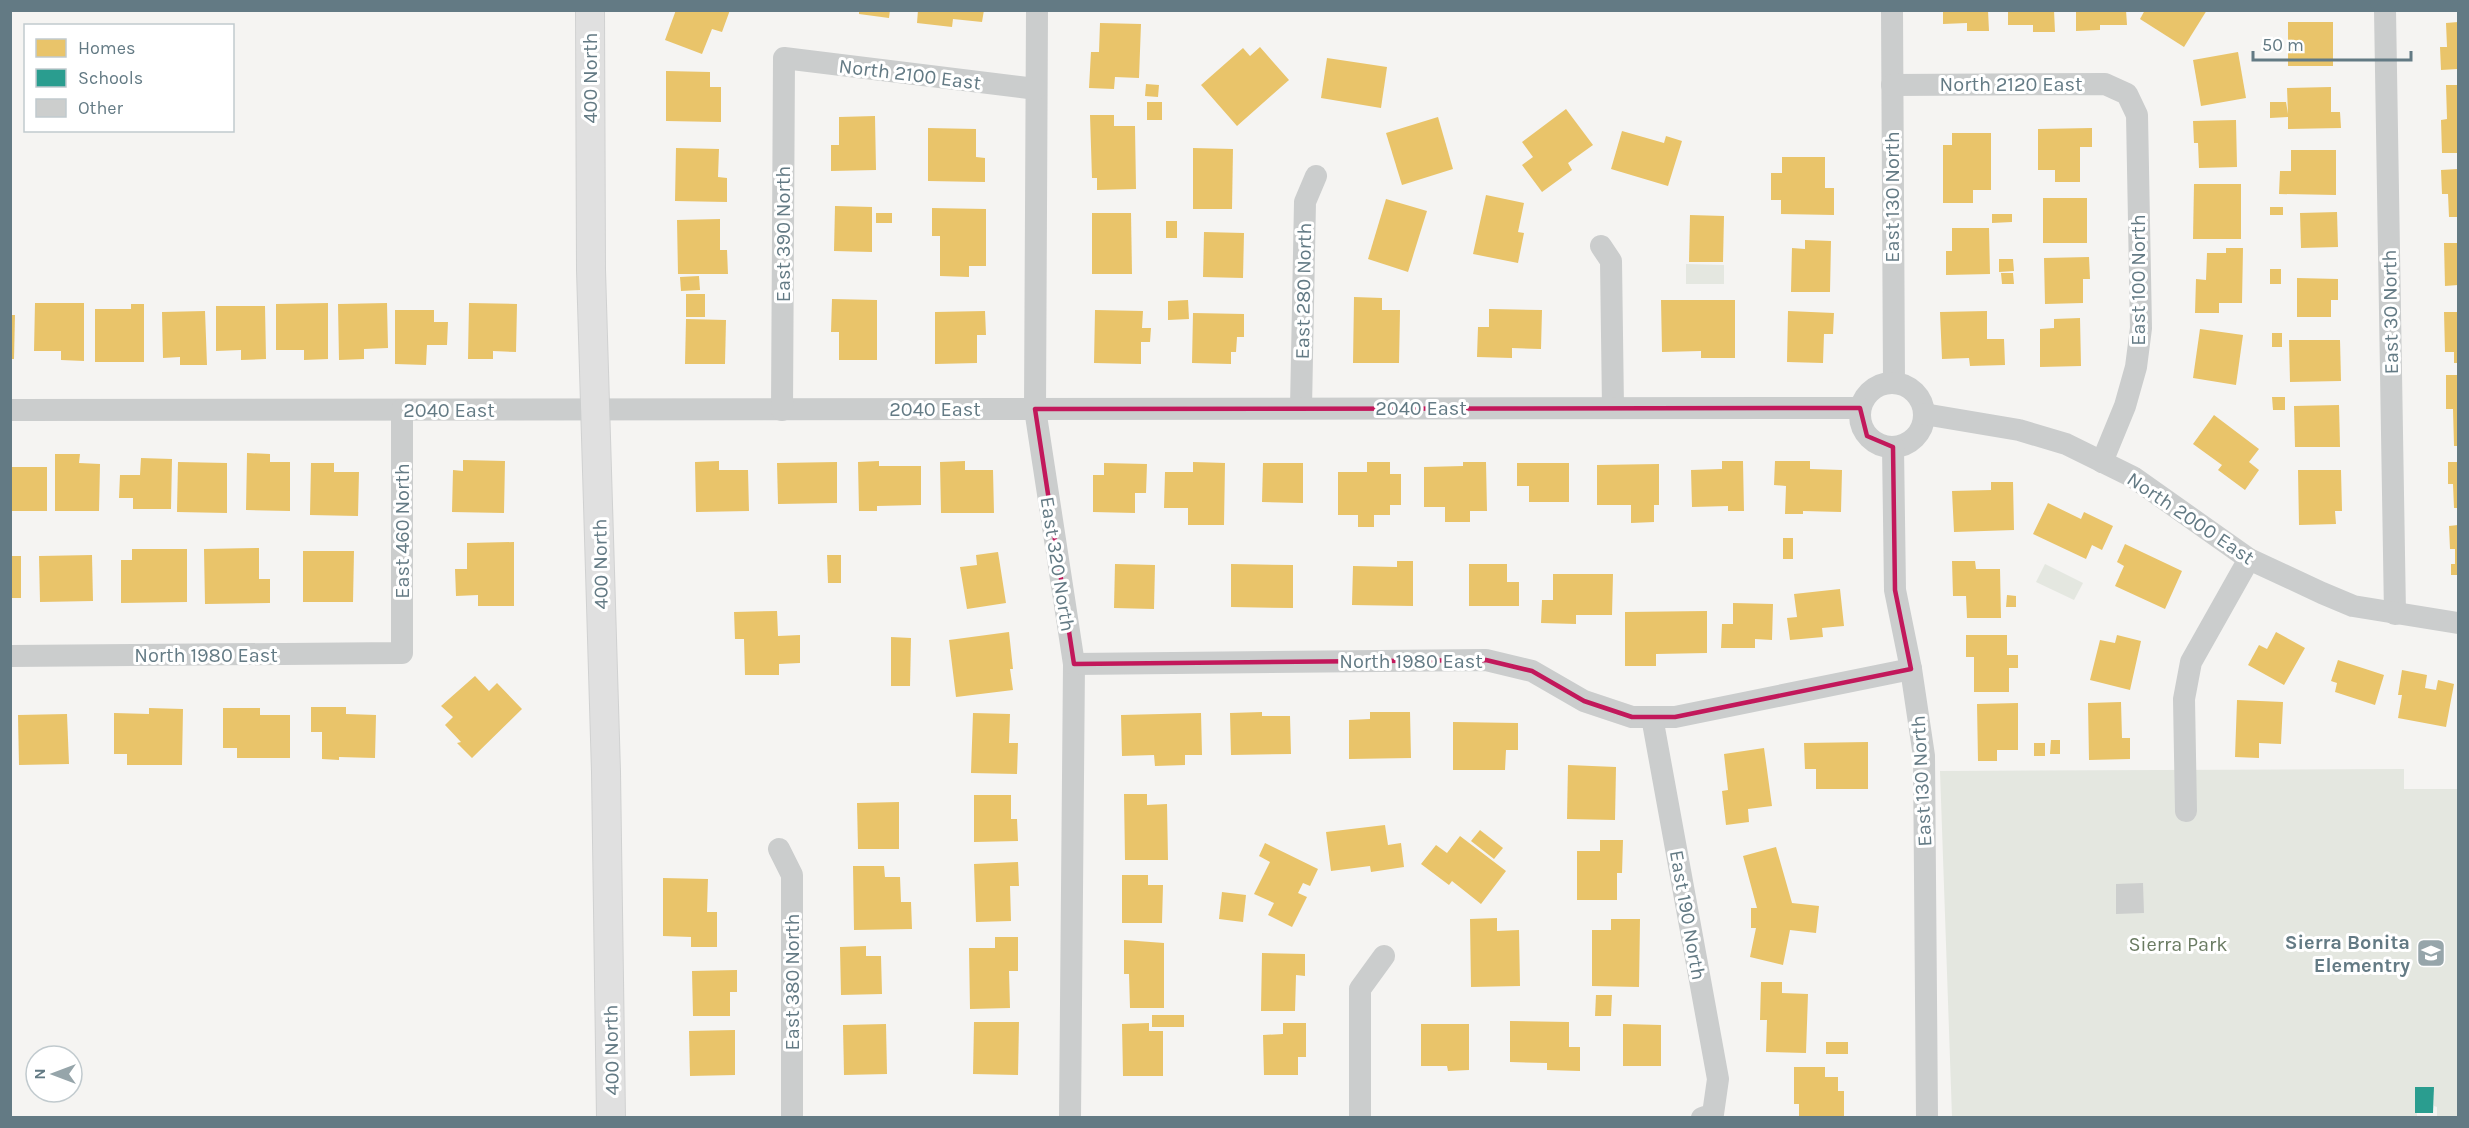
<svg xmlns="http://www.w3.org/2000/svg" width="2469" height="1128" viewBox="0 0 2469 1128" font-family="Karla,sans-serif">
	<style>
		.green { fill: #e4e7e0 }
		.homes { fill: #e9c46a }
		.schools { fill: #2a9d8f }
		.building { fill: #cccecd }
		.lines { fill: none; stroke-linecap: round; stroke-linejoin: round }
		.major-casing { stroke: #d0d1d1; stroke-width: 30 }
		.minor { stroke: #cbcdcd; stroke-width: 22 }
		.major { stroke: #e0e0e0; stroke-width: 28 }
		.marked { fill: none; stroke: #c2185b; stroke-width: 4.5; stroke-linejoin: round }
		.labels { text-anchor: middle; stroke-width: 6; stroke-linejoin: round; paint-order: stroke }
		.street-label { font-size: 20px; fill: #637a84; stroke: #fff }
		.poi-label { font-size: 20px; font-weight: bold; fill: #637a84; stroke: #fff; text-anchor: end }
		.park-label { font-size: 20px; fill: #6a7b62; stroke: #fff }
	</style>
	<rect width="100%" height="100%" fill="#f5f4f2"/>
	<!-- green -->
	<g class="green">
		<path d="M1686 264 1724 265V284H1686Z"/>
		<path d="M2045 564 2083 583 2074 600 2036 582Z"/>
		<path d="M2404 769V789H2458V1117H2437V1107L2434 1106V1088L2417 1113V1117H1952L1940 771Z"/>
	</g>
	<!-- homes -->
	<g class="homes">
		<path d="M676 10H730L722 32 712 29 702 54 665 40Z"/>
		<path d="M859 10H890L889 18 859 14Z"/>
		<path d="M918 10H984L982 22 953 19 952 27 917 23Z"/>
		<path d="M1943 10H1988L1989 31H1967V23L1943 24Z"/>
		<path d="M2008 10H2054L2055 32H2033V25H2008Z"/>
		<path d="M2076 10H2126L2127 25H2100V30L2076 31Z"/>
		<path d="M2145 10H2207L2184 47 2140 19Z"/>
		<rect x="2288" y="22" width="45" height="44"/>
		<path d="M2458 22V69L2441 70 2440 47H2447L2446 23Z"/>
		<path d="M1100 23 1141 24 1139 78 1115 77 1114 89 1089 88 1091 52H1099Z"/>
		<path d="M1260 47 1289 80 1237 126 1201 85 1243 48 1250 56Z"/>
		<path d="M2238 52 2246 98 2201 106 2193 60Z"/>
		<path d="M1327 58 1387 67 1381 108 1321 98Z"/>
		<path d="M666 71 710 72V87H721V122L666 121Z"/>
		<path d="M1146 84 1159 85 1158 97 1145 96Z"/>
		<path d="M2446 85H2458V153H2442L2441 120 2447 119Z"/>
		<path d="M2331 87V112H2340L2341 128 2288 129V117L2270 118V102H2286L2288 114 2287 88Z"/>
		<rect x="1147" y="102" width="15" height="18"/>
		<path d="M1566 109 1593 145 1568 163 1572 170 1542 192 1522 165 1533 157 1522 142Z"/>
		<path d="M1090 115H1114V126H1135L1136 189 1097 190V178H1092Z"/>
		<path d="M875 116 876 170 831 171V145H839V117Z"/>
		<path d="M1438 117 1453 169 1402 185 1386 133Z"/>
		<path d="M2236 120 2237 167 2199 168 2198 143H2194L2193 121Z"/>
		<path d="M928 128 976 129V157L985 158V182L928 181Z"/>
		<path d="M2092 128V147H2080V182H2055V170H2038V129Z"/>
		<path d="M1622 131 1664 143 1666 136 1682 141 1668 186 1611 169Z"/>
		<path d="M1952 133H1991V190H1973V203H1943V145H1952Z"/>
		<path d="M676 148 719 149 718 177 727 178V202L675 201Z"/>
		<path d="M1193 148 1233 149 1232 209H1193Z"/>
		<path d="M2291 150H2336V195L2279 194 2280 171H2291Z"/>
		<path d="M1782 157H1825V188H1834V215L1781 214V200H1771V173H1782Z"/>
		<path d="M2458 169V217H2449L2448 194H2442L2441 170Z"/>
		<path d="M2194 184H2241V239H2193Z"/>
		<path d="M1486 195 1524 203 1518 232 1524 233 1518 263 1473 254Z"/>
		<rect x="2043" y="198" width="44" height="45"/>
		<path d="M1386 199 1427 211 1408 272 1368 259Z"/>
		<path d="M835 206 872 207V252L834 251Z"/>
		<rect x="2270" y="207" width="13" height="8"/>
		<path d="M932 208 986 209V266H969V277L940 276V236H932Z"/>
		<path d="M2337 212 2338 247 2301 248 2300 213Z"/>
		<rect x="876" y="213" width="16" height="10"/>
		<path d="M1092 213H1131L1132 274H1092Z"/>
		<path d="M1992 214H2012V222L1992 223Z"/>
		<path d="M1690 215 1724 216 1723 262H1689Z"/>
		<path d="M720 219V250H727L728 274H678L677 220Z"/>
		<rect x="1166" y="221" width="11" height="17"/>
		<path d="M1952 228H1989L1990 274 1946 275V251H1952Z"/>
		<path d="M1204 232 1244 233 1243 278 1203 277Z"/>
		<path d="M1805 240 1831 241 1830 292H1791L1792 248 1805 249Z"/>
		<path d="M2444 243H2458V285L2445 286Z"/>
		<path d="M2226 248H2243L2242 303H2219V313H2195L2196 279 2206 280 2207 253H2226Z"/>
		<path d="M2089 257 2090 279H2083V303L2045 304 2044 258Z"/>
		<path d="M1999 259H2013L2014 271 1999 272Z"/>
		<rect x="2270" y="269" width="11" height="15"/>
		<path d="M2001 273H2013L2014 284H2002Z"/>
		<path d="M699 276 700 290 681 291 680 277Z"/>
		<path d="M2297 278 2338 279V300H2331V317H2297Z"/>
		<rect x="686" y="294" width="19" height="23"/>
		<path d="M1354 297 1382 298V310H1400L1399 363H1353Z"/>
		<path d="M832 299 877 300V360H839V332H831Z"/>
		<path d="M1188 300 1189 319 1168 320V301Z"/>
		<path d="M1661 300H1735V358H1701V351L1662 352Z"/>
		<path d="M35 303H84V361L61 360V351H34Z"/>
		<path d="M328 303V359L304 360V350H276V304Z"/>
		<path d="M387 303 388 348 364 349V359L339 360 338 304Z"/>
		<path d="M469 303 517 304 516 352 493 351V359H468Z"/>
		<path d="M131 304H144V362H95V309H131Z"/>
		<path d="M216 306H265L266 359 241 360V350L216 351Z"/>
		<path d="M1489 309 1542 310 1541 349 1512 348V358L1477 357 1478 327H1489Z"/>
		<path d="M395 310H434V322H448L447 345H427L426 365 395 364Z"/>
		<path d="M1095 310 1143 311 1142 328H1151L1150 342H1141V364L1094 363Z"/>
		<path d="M205 311 207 365H180V357L163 358 162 312Z"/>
		<path d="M985 311 986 335H977V363L935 364V312Z"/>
		<path d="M1788 311 1834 313 1833 334H1824L1823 363 1787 362Z"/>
		<path d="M1987 311V339H2004L2005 365 1970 366 1969 358 1942 359 1940 312Z"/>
		<path d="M2444 312H2458V363H2454V352H2445Z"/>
		<path d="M1193 313 1244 314V337H1237L1236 352H1231V364L1192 363Z"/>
		<path d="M10 315H15L14 359H10Z"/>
		<path d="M2080 318 2081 366 2040 367V329L2054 328V319Z"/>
		<path d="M686 319 726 320 725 364H685Z"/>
		<path d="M2200 329 2243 335 2236 385 2193 378Z"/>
		<rect x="2272" y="333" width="10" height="14"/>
		<path d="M2289 340H2340L2341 381 2290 382Z"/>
		<path d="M2446 375H2458V446H2454L2453 409H2446Z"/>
		<path d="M2272 397H2285V410H2273Z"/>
		<path d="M2339 405 2340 447H2295L2294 406Z"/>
		<path d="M2214 415 2259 449 2249 462 2259 470 2245 490 2218 470 2222 465 2193 444Z"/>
		<path d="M247 453 270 454V462H290V511L246 510Z"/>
		<path d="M55 454H80L79 463 100 464 99 511H55Z"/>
		<path d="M141 458 172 459 171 509H133V498H119L120 475H140Z"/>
		<path d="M463 460 505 461 504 513 452 512 453 470 463 471Z"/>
		<path d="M719 461V470H748L749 511 696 512 695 462Z"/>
		<path d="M879 461V466H921V505L877 506V511H859L858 462Z"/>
		<path d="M965 461V470H993L994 513H941L940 462Z"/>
		<path d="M1722 461H1743L1744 511H1728V506L1692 507 1691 470 1722 469Z"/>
		<path d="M1775 461H1810V469L1842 470 1841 512 1803 511V514H1785L1786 486 1774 485Z"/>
		<path d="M178 462 227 463V513L177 512Z"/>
		<path d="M837 462V503L778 504 777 463Z"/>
		<path d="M1193 462 1225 463 1224 525H1188V508H1164L1165 472H1193Z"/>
		<path d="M1367 462H1390V474H1401V505H1390V515H1374V527H1358V515H1338V472H1367Z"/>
		<path d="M1463 462H1486L1487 511H1470V522H1445V507H1424V467L1463 466Z"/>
		<path d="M2448 462H2458V508H2454L2453 484H2448Z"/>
		<path d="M311 463H334V472H359L358 516 310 515Z"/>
		<path d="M1104 463 1147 464 1146 493H1135V513L1093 512V475H1104Z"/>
		<path d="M1263 463H1303V503L1262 502Z"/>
		<path d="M1517 463H1569V502H1529V486H1517Z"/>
		<path d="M1659 464V505H1654V522L1631 523V505H1597V465Z"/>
		<rect x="10" y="467" width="37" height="44"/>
		<path d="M2298 470H2341L2342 511H2335L2336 524 2299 525Z"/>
		<path d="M1991 482H2013L2014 530 1954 532 1952 491 1991 490Z"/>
		<path d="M2048 503 2081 519 2084 512 2113 526 2102 550 2092 545 2086 559 2033 534Z"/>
		<path d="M2458 525V575H2451V564H2455V549H2450L2449 526Z"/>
		<rect x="1783" y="538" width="10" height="21"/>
		<path d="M514 542V606H478V595L456 596 455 569H467V543Z"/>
		<path d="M2125 544 2182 571 2165 609 2115 586 2124 566 2117 562Z"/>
		<path d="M259 548V579H270V603L205 604 204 549Z"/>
		<path d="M132 549H187V602L121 603V560H132Z"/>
		<path d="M303 551H354L353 602H303Z"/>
		<path d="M998 552 1006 603 967 609 960 567 977 565 976 555Z"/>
		<path d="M92 555 93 601 40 602 39 556Z"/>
		<path d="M827 555H841V583H828Z"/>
		<rect x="10" y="556" width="11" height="42"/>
		<path d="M1397 561H1413V606L1352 605 1353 566 1397 567Z"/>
		<path d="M1952 561H1975L1976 569H2000L2001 618H1967L1966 596H1953Z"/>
		<path d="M1115 564 1155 565 1154 609 1114 608Z"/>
		<path d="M1231 564 1293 565V608L1231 607Z"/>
		<path d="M1469 564H1507V582H1519V606H1469Z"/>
		<path d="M1553 574H1613L1612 615H1576V624L1541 623 1542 600H1553Z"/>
		<path d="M1840 589 1844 626 1822 628 1823 637 1790 640 1787 618 1797 617 1794 594Z"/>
		<path d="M2007 595 2016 596V607H2006Z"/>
		<path d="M1733 603 1773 604 1772 640 1755 639V648H1721L1722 624H1733Z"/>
		<path d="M777 611 778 636 800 635V663L779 664V675H745L744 639H735L734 612Z"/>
		<path d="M1707 611V653L1656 654V666H1625V612Z"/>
		<path d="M1009 632 1013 669H1010L1013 690 956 697 949 640Z"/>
		<path d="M2276 632 2305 648 2284 685 2248 665 2259 645 2267 649Z"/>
		<path d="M1966 635H2007V655H2018V668H2009V692H1974V657H1966Z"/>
		<path d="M2117 635 2141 641 2130 690 2090 680 2100 640 2115 643Z"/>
		<path d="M891 637 911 638 910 686H891Z"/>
		<path d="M2338 660 2384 675 2375 705 2335 692 2337 683 2331 681Z"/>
		<path d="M2402 670 2427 675 2425 688 2436 690 2438 680 2454 684 2446 727 2398 718 2402 695H2398Z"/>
		<path d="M475 676 489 691 497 683 522 709 472 758 457 743 461 742 445 725 453 717 441 706Z"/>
		<path d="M2237 700 2283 702 2281 744 2259 743V758L2235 757Z"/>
		<path d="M2121 702 2122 738H2130V759L2089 760 2088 703Z"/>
		<path d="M2018 703V750H1997V761H1978L1977 704Z"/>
		<path d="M311 707H346V714L376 715 375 758 339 757V760L322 759V732H311Z"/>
		<path d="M149 708 183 709 182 765H127V754H114V713L149 714Z"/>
		<path d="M223 708H260V715H290V758H237V748H223Z"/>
		<path d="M1262 712V716H1290L1291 754 1231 755 1230 713Z"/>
		<path d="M1370 712H1410L1411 758 1349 759V720L1370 719Z"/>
		<path d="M973 713 1010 714 1009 743H1018L1017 774 971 773Z"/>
		<path d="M1201 713 1202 755H1185V765L1155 766 1154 755 1122 756 1121 715Z"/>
		<path d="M67 714 69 764 19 765 18 715Z"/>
		<path d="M1453 722 1518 723V750H1506L1505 770H1453Z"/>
		<path d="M2051 740H2060V754H2050Z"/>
		<path d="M1868 742V789H1816V769H1805L1804 743Z"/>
		<rect x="2034" y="743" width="11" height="13"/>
		<path d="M1764 748 1772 806 1748 809 1749 822 1726 825 1722 791 1728 790 1724 754Z"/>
		<path d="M1568 765 1616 767 1615 820 1567 819Z"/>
		<path d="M1124 794H1147V805L1167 804 1168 860H1125Z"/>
		<path d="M974 795H1011V819H1017L1018 841 974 842Z"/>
		<path d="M899 802V849H858L857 803Z"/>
		<path d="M1385 825 1388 845 1401 843 1404 867 1371 872 1370 866 1331 871 1326 832Z"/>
		<path d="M1480 830 1503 848 1494 859 1471 841Z"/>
		<path d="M1460 836 1506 871 1481 904 1452 881 1449 885 1421 864 1436 845 1447 853Z"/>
		<path d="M1600 840H1623L1622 873H1617V900H1577V851H1600Z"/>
		<path d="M1265 843 1318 869 1310 886 1303 883 1298 893 1307 897 1292 927 1268 915 1274 903 1254 894 1270 862 1259 856Z"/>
		<path d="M1776 847 1792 903 1819 906 1816 933 1790 930 1783 965 1750 957 1756 928H1751V908H1757L1743 856Z"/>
		<path d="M1018 862 1019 886H1010L1011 921 976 922 974 864Z"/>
		<path d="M853 866H884L885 877H900L901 902H911L912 929 854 930Z"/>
		<path d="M1122 875H1148V885H1163L1162 923H1122Z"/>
		<path d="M663 878 708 879 707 912H717V947H691V937L663 936Z"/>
		<path d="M1222 892 1246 895 1243 922 1219 919Z"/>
		<path d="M1497 918V931L1519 930 1520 986 1471 987 1470 919Z"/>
		<path d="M1611 919H1640L1639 987 1592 986V930H1611Z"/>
		<path d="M995 937H1018V971H1009L1010 1008 970 1009 969 948H995Z"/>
		<path d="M1124 940 1164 943V1008H1130L1129 974H1124Z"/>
		<path d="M866 946V956H881L882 994 841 995 840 947Z"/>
		<path d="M1262 953 1305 954V976L1296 975 1295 1011H1261Z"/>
		<path d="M737 970V992H730V1016H693L692 971Z"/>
		<path d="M1761 982H1782V993L1808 994 1806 1053 1766 1052 1767 1020H1760Z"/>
		<path d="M1596 995H1612L1611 1016H1595Z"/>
		<rect x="1152" y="1015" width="32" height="12"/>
		<path d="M1510 1021 1569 1022V1047H1580V1071L1547 1070V1063L1510 1062Z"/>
		<path d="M974 1022H1019L1018 1075 973 1074Z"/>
		<path d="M1149 1023V1031H1163V1076H1123L1122 1024Z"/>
		<path d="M1283 1023H1306V1057H1298V1075H1264L1263 1035 1283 1034Z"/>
		<path d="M886 1024 887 1074 844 1075 843 1025Z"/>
		<path d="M1421 1024H1469V1070L1448 1071 1447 1066H1421Z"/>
		<path d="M1623 1024 1661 1025V1066H1623Z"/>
		<path d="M735 1030V1075L690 1076 689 1031Z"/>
		<rect x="1826" y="1042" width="22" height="12"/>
		<path d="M1794 1067H1825V1077H1838V1091H1844V1118H1799V1104H1794Z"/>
	</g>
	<!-- schools -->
	<path class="schools" d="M2415 1087H2434L2433 1113H2415Z"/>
	<!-- building -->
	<path class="building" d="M2143 883 2144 913 2116 914V884Z"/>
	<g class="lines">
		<!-- major casing -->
		<g class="major-casing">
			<path id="major" d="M590 10 591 270 606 772 611 1118"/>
		</g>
		<!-- minor -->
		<g class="minor">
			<path d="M1037 10 1035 409 1074 664 1070 1118"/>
			<path d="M1892 10 1894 383"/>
			<path d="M2385 10 2395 614"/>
			<path d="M1892 85 2105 84 2127 94 2137 115 2141 328 2136 367 2125 406 2102 462"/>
			<path d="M1601 246 1611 261 1613 408"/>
			<circle cx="1892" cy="415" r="32"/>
			<path d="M1301 408 1305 202 1316 176"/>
			<path d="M10 410 1860 408"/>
			<path d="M782 410 784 58 1036 89"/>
			<path d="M1924 414 2019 430 2066 444 2133 477 2249 559 2322 593 2353 606 2458 623"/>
			<path d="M1893 447 1895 590 1911 669 1924 756 1927 1118"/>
			<path d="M10 656 402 653V410"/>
			<path d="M1074 664 1486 660 1532 671 1584 701 1632 717H1675L1911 669"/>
			<path d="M1652 717 1718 1079 1713 1114 1702 1118"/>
			<path d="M2186 811 2184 699 2191 662 2249 559"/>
			<path d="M779 849 792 875V1118"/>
			<path d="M1360 1118V989L1384 956"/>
		</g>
		<!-- major -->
		<use href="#major" class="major"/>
	</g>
	<!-- marked area -->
	<path class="marked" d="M1860 408 1867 436 1893 447 1895 590 1911 669 1675 717H1632L1584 701 1532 671 1486 660 1074 664 1035 409Z"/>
	<!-- icons -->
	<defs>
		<g id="school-square" transform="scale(1.5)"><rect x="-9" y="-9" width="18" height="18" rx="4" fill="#96a5aa" stroke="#fff"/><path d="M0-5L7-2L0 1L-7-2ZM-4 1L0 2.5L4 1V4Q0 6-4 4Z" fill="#fff"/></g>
	</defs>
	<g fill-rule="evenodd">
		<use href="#school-square" x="2431" y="953"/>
	</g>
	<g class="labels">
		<!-- street labels -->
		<g class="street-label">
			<text transform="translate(910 74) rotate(7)" y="7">North 2100 East</text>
			<text transform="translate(590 78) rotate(-90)" y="7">400 North</text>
			<text x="2011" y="91">North 2120 East</text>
			<text transform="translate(1892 197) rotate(-90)" y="7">East 130 North</text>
			<text transform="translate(783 234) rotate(-90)" y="7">East 390 North</text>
			<text transform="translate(2138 280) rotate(-90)" y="7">East 100 North</text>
			<text transform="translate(1303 291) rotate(-89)" y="7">East 280 North</text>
			<text transform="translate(2390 312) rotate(-91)" y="7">East 30 North</text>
			<text x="1421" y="415">2040 East</text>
			<text x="935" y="416">2040 East</text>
			<text x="449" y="417">2040 East</text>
			<text transform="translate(2191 518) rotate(34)" y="7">North 2000 East</text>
			<text transform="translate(402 531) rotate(-90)" y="7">East 460 North</text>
			<text transform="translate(600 564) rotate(-91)" y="7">400 North</text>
			<text transform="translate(1058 564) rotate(81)" y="7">East 320 North</text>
			<text x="206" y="662">North 1980 East</text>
			<text x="1411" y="668">North 1980 East</text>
			<text transform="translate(1921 781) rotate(-93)" y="7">East 130 North</text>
			<text transform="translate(1688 915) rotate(80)" y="7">East 190 North</text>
			<text transform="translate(792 982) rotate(-90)" y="7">East 380 North</text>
			<text transform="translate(611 1050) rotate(-91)" y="7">400 North</text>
		</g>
		<!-- poi labels -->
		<g class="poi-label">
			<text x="2410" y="949">Sierra Bonita<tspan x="2410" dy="23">Elementry</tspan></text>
		</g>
		<!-- park labels -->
		<g class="park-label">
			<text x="2178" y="951">Sierra Park</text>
		</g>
	</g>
	<!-- border -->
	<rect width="2469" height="1128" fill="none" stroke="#637a84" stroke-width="24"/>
	<!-- legend -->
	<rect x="24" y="24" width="210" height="108" fill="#ffffff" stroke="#c1cace" stroke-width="1.5"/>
	<rect x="36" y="39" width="30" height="18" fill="#e9c46a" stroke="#c1cace" stroke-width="1.5"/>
	<text x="78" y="54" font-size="18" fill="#637a84">Homes</text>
	<rect x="36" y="69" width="30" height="18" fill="#2a9d8f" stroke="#c1cace" stroke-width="1.5"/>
	<text x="78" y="84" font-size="18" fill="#637a84">Schools</text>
	<rect x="36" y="99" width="30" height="18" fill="#cccecd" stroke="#c1cace" stroke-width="1.5"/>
	<text x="78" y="114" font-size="18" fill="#637a84">Other</text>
	<!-- north arrow -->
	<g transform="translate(54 1074) rotate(270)"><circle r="28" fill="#ffffff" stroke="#c1cace" stroke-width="1.5"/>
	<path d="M0-4.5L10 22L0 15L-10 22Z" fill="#96a5aa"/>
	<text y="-9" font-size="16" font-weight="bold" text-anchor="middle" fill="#637a84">N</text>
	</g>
	<!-- scale -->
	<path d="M2253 51v9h158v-9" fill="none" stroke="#637a84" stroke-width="3"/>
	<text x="2262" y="51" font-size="18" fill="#637a84" stroke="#ffffff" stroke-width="4.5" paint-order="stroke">50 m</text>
</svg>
